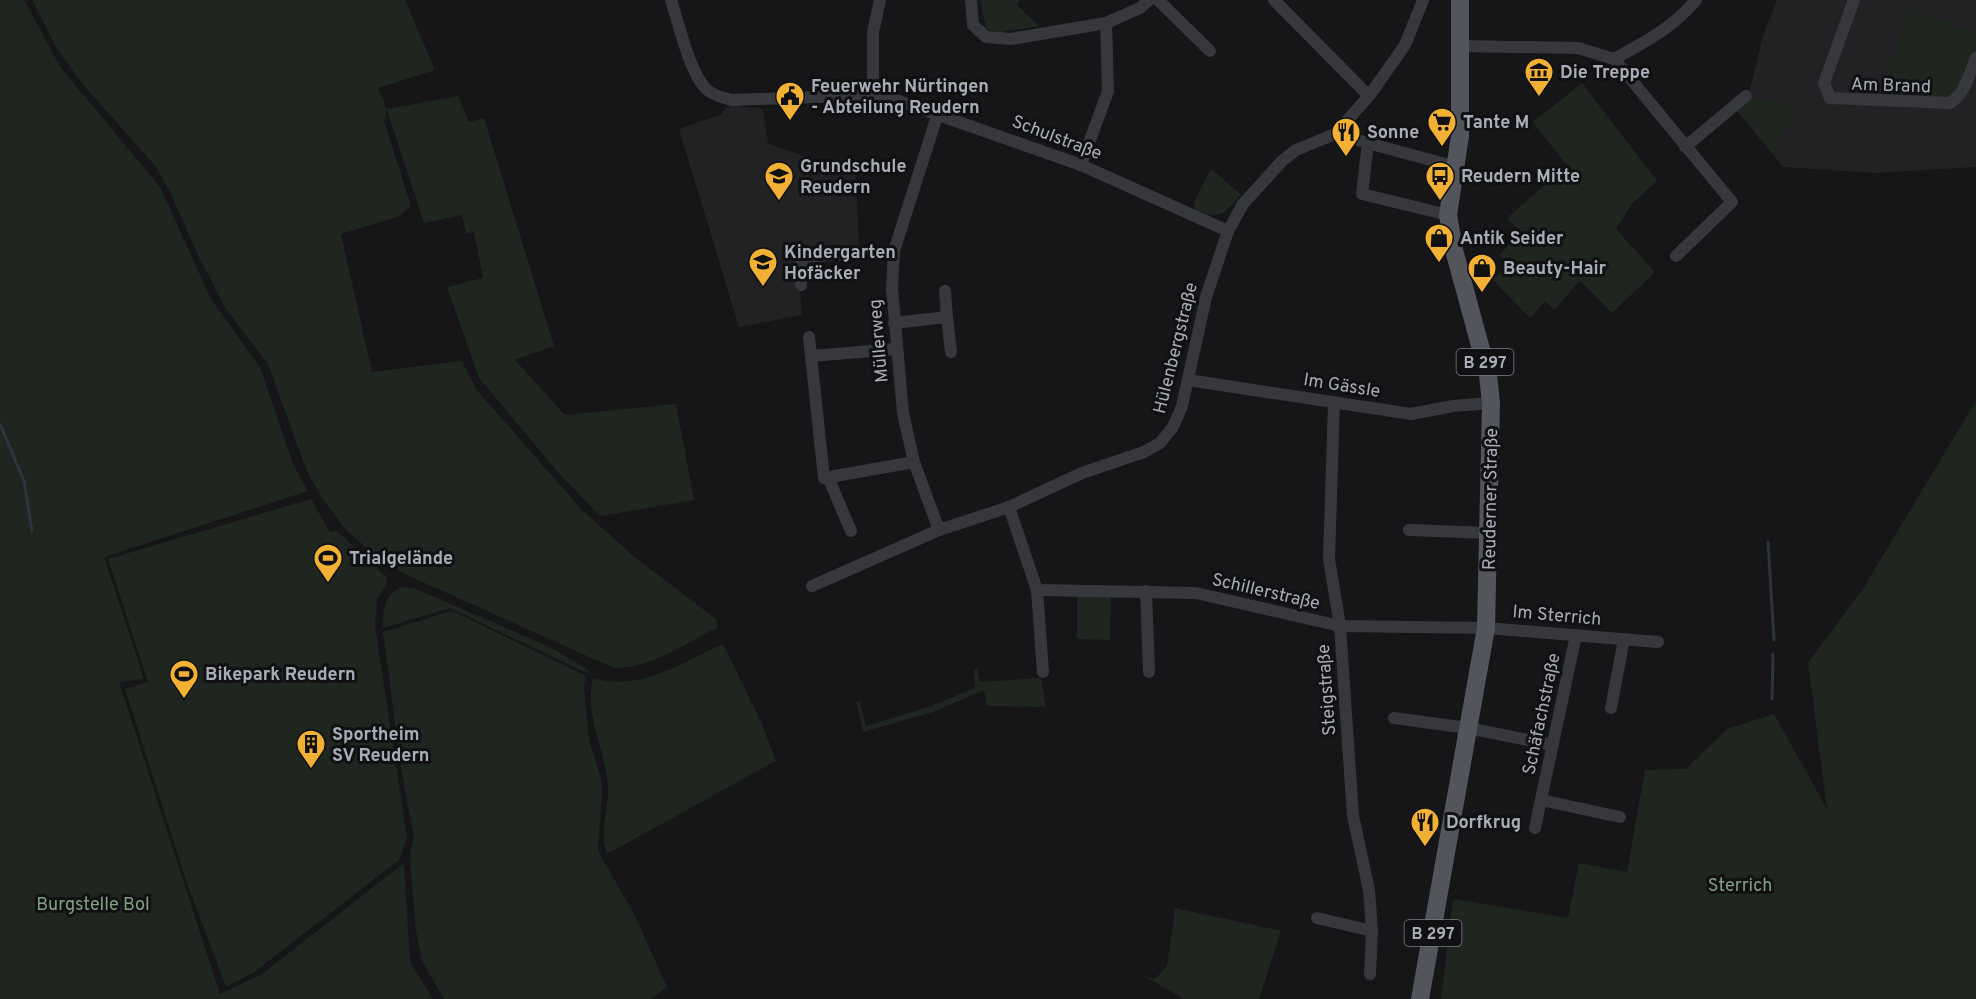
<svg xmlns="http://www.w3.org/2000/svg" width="1976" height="999" viewBox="0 0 1976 999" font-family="Overpass,sans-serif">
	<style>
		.built { fill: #222225 }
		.green { fill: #1e261f }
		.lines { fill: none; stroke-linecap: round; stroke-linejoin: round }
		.stream { stroke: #2c353c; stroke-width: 3 }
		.minor { stroke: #37383d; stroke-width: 12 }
		.primary { stroke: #53555c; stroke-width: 18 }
		.labels { text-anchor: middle; stroke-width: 6; stroke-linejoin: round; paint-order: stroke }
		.shield { fill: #111113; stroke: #7b7e86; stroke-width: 1.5 }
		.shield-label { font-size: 16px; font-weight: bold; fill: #a8adb8 }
		.poi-label { font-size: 18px; font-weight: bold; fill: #a8adb8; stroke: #111113; text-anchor: start }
		.street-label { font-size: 18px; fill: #a8adb8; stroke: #111113 }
		.park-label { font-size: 18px; fill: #7fa381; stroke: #111113 }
	</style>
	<rect width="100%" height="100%" fill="#161618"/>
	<!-- built -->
	<g class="built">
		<path d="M1777 0H1976V167L1876 173 1783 167 1736 110 1747 101 1763 36Z"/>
		<path d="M729 105 763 109 768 143 814 160 855 159 859 248 812 249 797 252 802 315 739 327 679 129 720 115Z"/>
	</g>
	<!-- green -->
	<g class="green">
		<path d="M0 0H24L61 68 160 187 211 299 260 367 293 464 308 491 104 557 144 679 119 682 220 994 262 974 404 863 410 962 433 999H0Z"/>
		<path d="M32 0H405L435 70 378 88 387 109 458 96 469 122 484 118 554 346 515 360 565 415 676 404 694 500 600 516 555 469 479 378 447 287 483 278 474 232 466 233 462 215 424 223 387 110 384 121 411 206 400 216 341 234 372 372 462 361 476 389 582 510 637 559 716 619 718 627C685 644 652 668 614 668L407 575 378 558 344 528 320 495 306 469 268 364 226 309 199 257 169 190 156 167 81 82 56 47Z"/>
		<path d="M980 0H1021L1017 5 1039 26 995 33 986 28Z"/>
		<path d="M1909 8 1976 33C1976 55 1964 84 1948 98L1876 96Z"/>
		<path d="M1582 83 1657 181 1632 204 1616 229 1655 272 1612 313 1580 281 1554 310 1545 301 1530 318 1493 280 1508 264 1499 255 1521 233 1507 218 1567 166 1533 122Z"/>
		<path d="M1749 99 1796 104 1775 156 1737 110Z"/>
		<path d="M1211 169 1241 194C1225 214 1220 221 1195 209L1194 202Z"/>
		<path d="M1976 401V999H1441L1453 899 1568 918 1579 863 1627 872 1645 770 1686 769 1727 729 1774 714 1827 809 1808 663 1864 587Z"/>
		<path d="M311 499 330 532 337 531 387 578V585L377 599 375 626 407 838 399 860 253 973 226 987 186 880 125 689 148 682 108 559Z"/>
		<path d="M401 587 414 588 552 648 589 670 588 673 583 671 450 608 383 628C383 610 384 596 401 587Z"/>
		<path d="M1077 596H1111L1110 640 1077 639Z"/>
		<path d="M448 612 457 613 586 676 584 688 589 740 601 778 602 793 598 851 635 916 667 987 651 999H444L422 961 416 931 410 858 414 836 401 769 383 632Z"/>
		<path d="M723 644 761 722 776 761 607 854C598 831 610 807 608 784 605 749 584 716 593 678 638 692 682 663 723 644Z"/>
		<path d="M977 669 980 682 1041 678 1046 707 987 706 984 690 933 712 863 732 856 702 860 701 866 726 931 706 975 688 974 670Z"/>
		<path d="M1175 908 1281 931 1259 999H1184L1144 976 1155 979 1167 966Z"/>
	</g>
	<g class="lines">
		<!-- stream -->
		<g class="stream">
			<path d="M0 424 24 481 32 531"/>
			<path d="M1768 542 1774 640"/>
			<path d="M1772 699 1773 654"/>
		</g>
		<!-- minor -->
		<g class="minor">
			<path d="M671 0C679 24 689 71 706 89 713 95 723 98 732 100L873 95 893 99 1081 165 1228 231"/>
			<path d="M971 0 973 25 986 37 1011 39 1106 23 1140 8 1149 0"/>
			<path d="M1158 0 1210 51"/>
			<path d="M1274 0 1369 96"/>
			<path d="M1854 0 1824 83 1830 98 1950 103C1966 92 1969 75 1976 58"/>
			<path d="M1459 46 1578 48 1614 59 1732 202 1676 256"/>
			<path d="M1614 59C1645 42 1674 27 1696 0"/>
			<path d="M873 95V32L880 0"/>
			<path d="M938 113 894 251 892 288 903 413 914 462 939 530"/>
			<path d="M1335 134 1456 167"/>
			<path d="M1368 142 1362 194 1448 215"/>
			<path d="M1685 147 1746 96"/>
			<path d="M1081 165 1108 91 1106 23"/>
			<path d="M801 285 802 257 894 251"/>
			<path d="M947 317 951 352"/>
			<path d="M894 323 947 317 945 291"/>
			<path d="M809 337 824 478 914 462"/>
			<path d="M811 356 896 349"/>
			<path d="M1188 380 1411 414 1453 406 1491 403"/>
			<path d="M1334 402 1329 559 1340 626 1353 816 1369 890 1372 931 1370 974"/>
			<path d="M828 477 851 531"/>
			<path d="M1009 507 1037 590 1043 672"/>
			<path d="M1409 530 1489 533"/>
			<path d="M812 586 939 530 1009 507 1082 473 1144 452 1160 443 1173 427 1182 406 1206 297 1228 231 1243 204 1282 161 1296 150 1335 134 1369 96 1405 45 1423 0"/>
			<path d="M1037 590 1196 593 1340 626 1486 628 1658 642"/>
			<path d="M1146 591 1149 672"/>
			<path d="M1611 708 1624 639"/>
			<path d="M1394 718 1468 728 1553 745"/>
			<path d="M1541 800 1620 817"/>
			<path d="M1535 828 1576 635"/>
			<path d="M1317 918 1372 931"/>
		</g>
		<!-- primary -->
		<path class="primary" d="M1420 999 1486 628 1491 403 1488 375 1454 250 1448 215 1460 136V0"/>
	</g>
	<!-- icons -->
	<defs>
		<g id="museum-pin" transform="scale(1.5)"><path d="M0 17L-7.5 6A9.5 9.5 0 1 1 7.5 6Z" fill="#f2b134" stroke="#111113"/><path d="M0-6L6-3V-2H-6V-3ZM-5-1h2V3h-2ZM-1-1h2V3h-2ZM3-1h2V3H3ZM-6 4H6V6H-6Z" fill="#111"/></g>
		<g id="civic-pin" transform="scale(1.5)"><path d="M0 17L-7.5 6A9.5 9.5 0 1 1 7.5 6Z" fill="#f2b134" stroke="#111113"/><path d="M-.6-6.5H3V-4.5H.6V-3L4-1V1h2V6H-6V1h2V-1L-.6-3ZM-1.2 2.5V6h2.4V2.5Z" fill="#111"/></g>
		<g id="supermarket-pin" transform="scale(1.5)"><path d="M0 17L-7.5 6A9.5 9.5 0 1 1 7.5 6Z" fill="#f2b134" stroke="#111113"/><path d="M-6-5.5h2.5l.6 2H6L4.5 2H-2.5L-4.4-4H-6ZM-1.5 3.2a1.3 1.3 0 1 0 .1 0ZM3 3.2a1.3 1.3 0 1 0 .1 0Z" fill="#111"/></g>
		<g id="restaurant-pin" transform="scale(1.5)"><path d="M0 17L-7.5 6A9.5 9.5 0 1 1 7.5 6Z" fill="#f2b134" stroke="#111113"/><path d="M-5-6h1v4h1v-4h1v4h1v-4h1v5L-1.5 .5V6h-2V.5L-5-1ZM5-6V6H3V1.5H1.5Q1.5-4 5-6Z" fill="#111"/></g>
		<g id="school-pin" transform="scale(1.5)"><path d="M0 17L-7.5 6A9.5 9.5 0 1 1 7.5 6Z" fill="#f2b134" stroke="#111113"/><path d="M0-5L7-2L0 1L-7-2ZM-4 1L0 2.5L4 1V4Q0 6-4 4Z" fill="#111"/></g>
		<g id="bus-pin" transform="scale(1.5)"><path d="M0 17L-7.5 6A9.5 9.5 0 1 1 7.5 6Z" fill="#f2b134" stroke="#111113"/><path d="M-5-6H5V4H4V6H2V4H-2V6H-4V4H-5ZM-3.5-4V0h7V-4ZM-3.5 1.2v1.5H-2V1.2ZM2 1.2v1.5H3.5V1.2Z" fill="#111"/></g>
		<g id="shop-pin" transform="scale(1.5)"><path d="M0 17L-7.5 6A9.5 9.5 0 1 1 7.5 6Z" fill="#f2b134" stroke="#111113"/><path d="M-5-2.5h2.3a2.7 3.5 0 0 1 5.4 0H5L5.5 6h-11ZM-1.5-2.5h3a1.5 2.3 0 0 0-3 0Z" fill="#111"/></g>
		<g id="stadium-pin" transform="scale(1.5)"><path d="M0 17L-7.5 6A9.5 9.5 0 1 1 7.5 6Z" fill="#f2b134" stroke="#111113"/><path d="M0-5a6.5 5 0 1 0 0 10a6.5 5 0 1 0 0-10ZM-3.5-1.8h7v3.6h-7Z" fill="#111"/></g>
		<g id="building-pin" transform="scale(1.5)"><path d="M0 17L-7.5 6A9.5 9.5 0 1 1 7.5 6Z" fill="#f2b134" stroke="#111113"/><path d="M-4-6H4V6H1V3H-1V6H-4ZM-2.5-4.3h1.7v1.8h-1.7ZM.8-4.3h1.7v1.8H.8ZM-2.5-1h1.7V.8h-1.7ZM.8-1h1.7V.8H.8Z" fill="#111"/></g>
	</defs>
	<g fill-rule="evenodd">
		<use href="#museum-pin" x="1539" y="72"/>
		<use href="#civic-pin" x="790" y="96"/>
		<use href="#supermarket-pin" x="1442" y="122"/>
		<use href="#restaurant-pin" x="1346" y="132"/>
		<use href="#school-pin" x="779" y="176"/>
		<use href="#bus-pin" x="1440" y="176"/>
		<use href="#shop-pin" x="1439" y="238"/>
		<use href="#school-pin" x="763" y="262"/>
		<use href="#shop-pin" x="1482" y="268"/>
		<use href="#stadium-pin" x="328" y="558"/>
		<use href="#stadium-pin" x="184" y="674"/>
		<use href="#building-pin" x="311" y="744"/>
		<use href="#restaurant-pin" x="1425" y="822"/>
	</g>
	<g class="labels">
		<!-- shield labels -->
		<g class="shield">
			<rect x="1456.5" y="349" width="57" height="26" rx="4.5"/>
			<rect x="1404.5" y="920" width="57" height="26" rx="4.5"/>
		</g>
		<g class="shield-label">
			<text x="1485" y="368">B 297</text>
			<text x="1433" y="939">B 297</text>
		</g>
		<!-- poi labels -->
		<g class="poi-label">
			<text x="1560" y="78">Die Treppe</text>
			<text x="811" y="92">Feuerwehr Nürtingen<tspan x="811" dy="21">- Abteilung Reudern</tspan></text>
			<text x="1463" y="128">Tante M</text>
			<text x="1367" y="138">Sonne</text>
			<text x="800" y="172">Grundschule<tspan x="800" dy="21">Reudern</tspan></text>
			<text x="1461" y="182">Reudern Mitte</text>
			<text x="1460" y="244">Antik Seider</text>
			<text x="784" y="258">Kindergarten<tspan x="784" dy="21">Hofäcker</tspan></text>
			<text x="1503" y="274">Beauty-Hair</text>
			<text x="349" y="564">Trialgelände</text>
			<text x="205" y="680">Bikepark Reudern</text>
			<text x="332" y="740">Sportheim<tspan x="332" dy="21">SV Reudern</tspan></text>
			<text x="1446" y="828">Dorfkrug</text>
		</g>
		<!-- street labels -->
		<g class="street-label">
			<text transform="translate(1891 85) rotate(2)" y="6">Am Brand</text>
			<text transform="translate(1057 137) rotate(21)" y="6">Schulstraße</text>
			<text transform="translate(878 341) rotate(-95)" y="6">Müllerweg</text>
			<text transform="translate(1175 348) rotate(-76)" y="6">Hülenbergstraße</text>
			<text transform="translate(1342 385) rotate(9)" y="6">Im Gässle</text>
			<text transform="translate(1490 499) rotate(-89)" y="6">Reuderner Straße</text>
			<text transform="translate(1266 591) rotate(13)" y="6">Schillerstraße</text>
			<text transform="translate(1557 615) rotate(5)" y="6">Im Sterrich</text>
			<text transform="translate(1326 690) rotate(-94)" y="6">Steigstraße</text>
			<text transform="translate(1541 714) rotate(-78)" y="6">Schäfachstraße</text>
		</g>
		<!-- park labels -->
		<g class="park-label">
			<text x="1740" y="891">Sterrich</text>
			<text x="93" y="910">Burgstelle Bol</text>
		</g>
	</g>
</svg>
